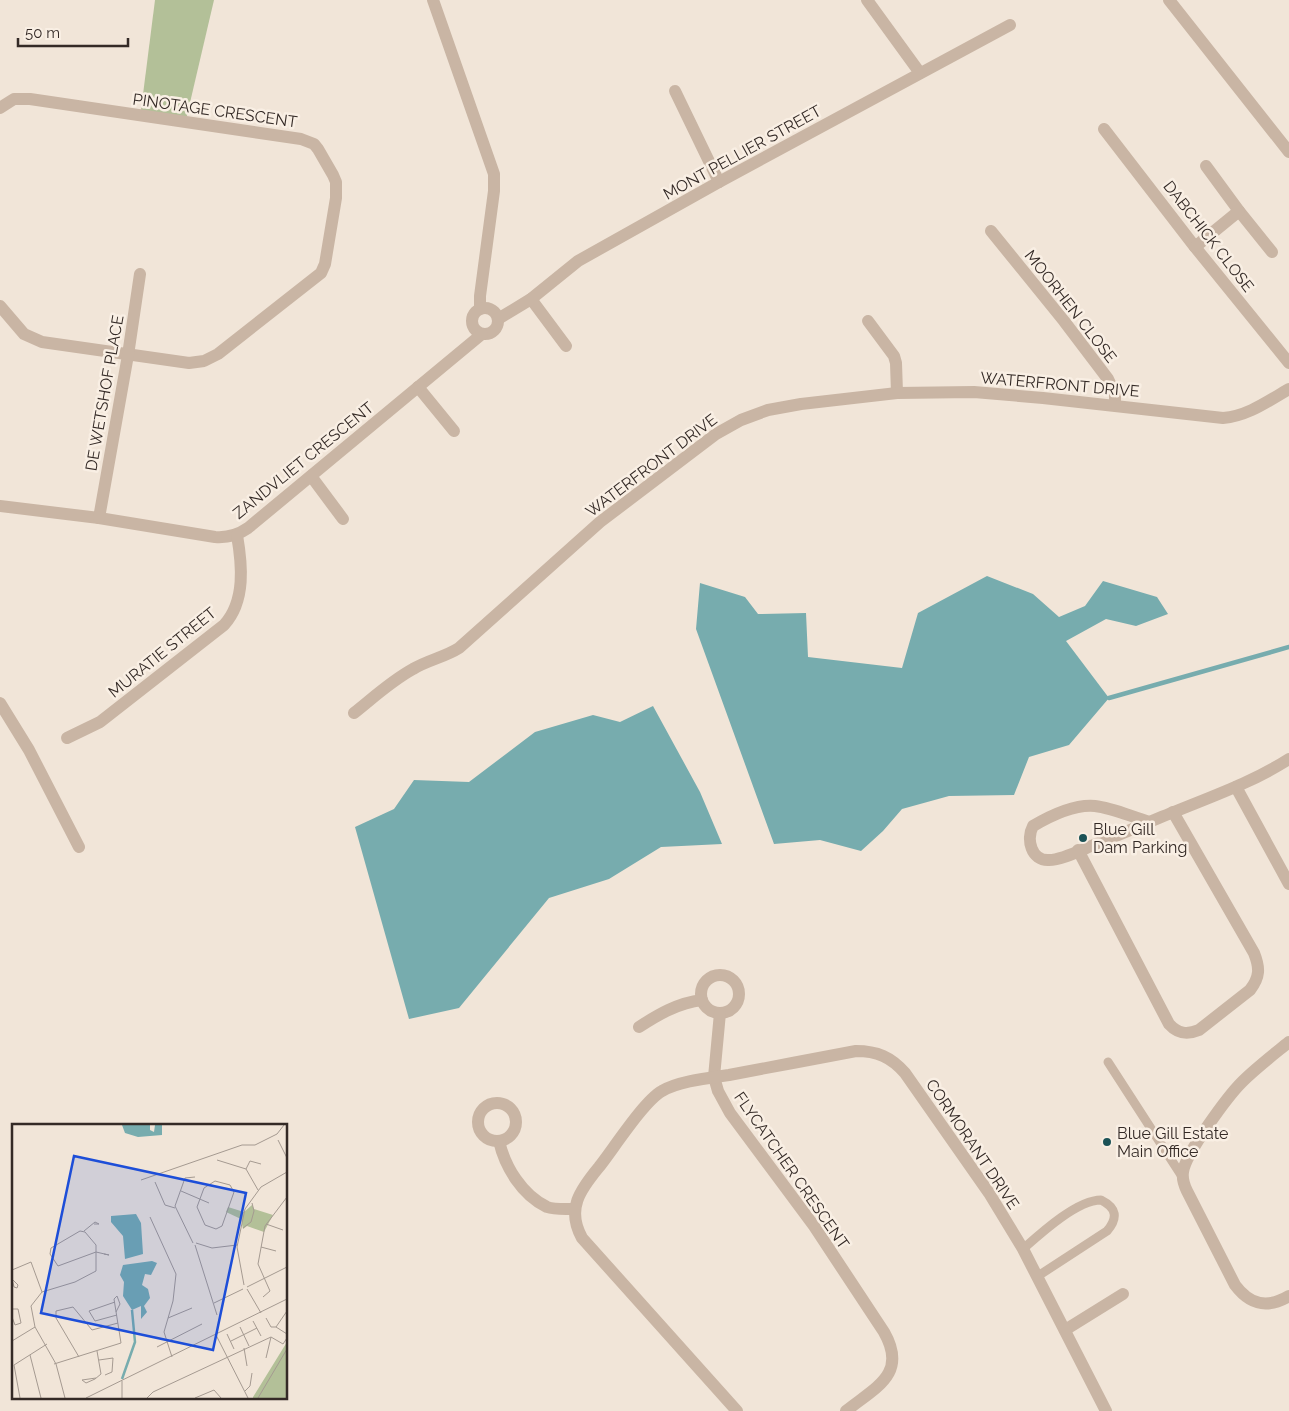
<svg xmlns="http://www.w3.org/2000/svg" width="1289" height="1411" viewBox="0 0 1289 1411" font-family="Raleway,sans-serif">
	<style>
		.green { fill: #b3c098 }
		.water { fill: #77acae }
		.lines { fill: none; stroke-linecap: round; stroke-linejoin: round }
		.stream { stroke: #77acae; stroke-width: 4.5 }
		.service { stroke: #c9b5a4; stroke-width: 9 }
		.minor { stroke: #c9b5a4; stroke-width: 12 }
		.tertiary { stroke: #c9b5a4; stroke-width: 12 }
		.poi-dot { fill: #1b5256; stroke: #f9efe4; stroke-width: 2 }
		.labels { text-anchor: middle; stroke-width: 5; stroke-linejoin: round; paint-order: stroke }
		.street-label { font-size: 16px; fill: #342a26; stroke: #f9efe4 }
		.poi-label { font-size: 16px; fill: #342a26; stroke: #f9efe4; text-anchor: start }
		.inset-river { fill: none; stroke: #77acae; stroke-width: 2.5 }
		.inset-road { fill: none; stroke: #a59a91; stroke-width: 1 }
		.view { fill: #1d4ed8; fill-opacity: 0.15; stroke: #1d4ed8; stroke-width: 2.5 }
		.inset-edge { fill: none; stroke: #342a26; stroke-width: 2.5 }
	</style>
	<rect width="100%" height="100%" fill="#f1e5d8"/>
	<!-- green -->
	<path class="green" d="M155 0H214L185 124 140 118Z"/>
	<!-- water -->
	<g class="water">
		<path d="M987 576 1033 594 1059 617 1085 606 1103 581 1157 597 1168 614 1136 626 1106 619 1066 641 1109 698 1069 745 1029 757 1014 795 949 796 902 809 883 831 861 851 820 840 774 844 696 629 700 583 745 597 758 614 806 613 808 657 902 668 918 613Z"/>
		<path d="M653 706 700 792 722 844 661 847 609 879 549 898 459 1008 409 1019 355 827 394 809 414 780 469 782 535 732 593 715 620 722Z"/>
	</g>
	<g class="lines">
		<!-- stream -->
		<path class="stream" d="M1109 698 1289 647"/>
		<!-- service -->
		<g class="service">
			<path d="M1108 1062 1183 1178"/>
			<path d="M1023 1249C1041 1233 1077 1200 1101 1200 1117 1208 1118 1218 1107 1231L1038 1276"/>
		</g>
		<!-- minor -->
		<g class="minor">
			<path d="M433 0 494 174V191L480 296V309"/>
			<path d="M867 0 920 73"/>
			<path d="M675 91 719 182"/>
			<path d="M0 108 14 99H30L301 139 314 144 318 149 333 175 336 182V198L325 264 321 273 218 354 204 361 189 363 42 342 24 334 0 306"/>
			<path d="M1104 129 1195 247 1289 363"/>
			<path d="M1239 211 1272 252"/>
			<path d="M991 231 1064 321 1108 379 1115 394V405"/>
			<path d="M1195 247 1239 211 1206 166"/>
			<path d="M531 299 566 346"/>
			<circle cx="485" cy="321" r="13"/>
			<path d="M498 319 531 299 578 261 719 182 1010 25"/>
			<path d="M868 321 894 356 896 363 897 393"/>
			<path d="M418 387 454 431"/>
			<path d="M311 476 343 519"/>
			<path d="M0 506 99 518 215 537C228 538 238 535 248 528L482 334"/>
			<path d="M99 518 128 355 140 274"/>
			<path d="M0 703 29 750 79 847"/>
			<path d="M354 713C373 698 391 681 413 669 428 660 445 657 459 648L600 522 716 434 741 420 768 410 801 404 897 393 974 392 1043 398 1223 418C1248 416 1268 401 1289 389"/>
			<path d="M67 738 100 722 224 625C246 601 242 564 237 535"/>
			<path d="M1236 787 1289 884"/>
			<path d="M1150 822C1132 817 1113 808 1095 806 1075 804 1050 816 1033 826 1026 839 1031 861 1049 860 1062 860 1083 849 1096 844 1122 834 1148 822 1174 812 1213 796 1253 782 1289 759"/>
			<path d="M1078 850 1169 1024C1178 1034 1187 1035 1199 1030L1250 990C1260 977 1260 968 1254 953L1173 812"/>
			<circle cx="720" cy="994" r="19"/>
			<path d="M720 1013 714 1077 718 1091 730 1113 814 1226 884 1332C908 1374 876 1387 846 1411"/>
			<path d="M639 1027C659 1014 678 1003 702 1000"/>
			<path d="M1289 1042C1273 1055 1256 1068 1242 1082 1228 1096 1185 1154 1183 1172 1182 1179 1184 1185 1187 1191L1235 1285C1250 1305 1267 1309 1289 1296"/>
			<circle cx="497" cy="1122" r="19"/>
			<path d="M499 1141C505 1167 522 1195 547 1207 555 1210 566 1209 575 1209"/>
			<path d="M1065 1330 1123 1294"/>
			<path d="M737 1411 582 1238C566 1209 580 1190 599 1167 614 1148 644 1101 662 1091 679 1081 709 1078 729 1075 771 1067 814 1059 856 1051 877 1051 891 1057 905 1073L989 1193 1023 1249 1106 1411"/>
		</g>
		<!-- tertiary -->
		<path class="tertiary" d="M1169 0 1289 152"/>
	</g>
	<!-- markers -->
	<g class="poi-dot">
		<circle cx="1083" cy="838" r="5"/>
		<circle cx="1107" cy="1142" r="5"/>
	</g>
	<g class="labels">
		<!-- street labels -->
		<g class="street-label">
			<text transform="translate(215 110) rotate(8)" y="6">PINOTAGE CRESCENT</text>
			<text transform="translate(742 152) rotate(-29)" y="6">MONT PELLIER STREET</text>
			<text transform="translate(1209 236) rotate(52)" y="6">DABCHICK CLOSE</text>
			<text transform="translate(1071 306) rotate(52)" y="6">MOORHEN CLOSE</text>
			<text transform="translate(1060 384) rotate(5)" y="6">WATERFRONT DRIVE</text>
			<text transform="translate(104 393) rotate(-80)" y="6">DE WETSHOF PLACE</text>
			<text transform="translate(303 460) rotate(-39)" y="6">ZANDVLIET CRESCENT</text>
			<text transform="translate(651 465) rotate(-37)" y="6">WATERFRONT DRIVE</text>
			<text transform="translate(162 652) rotate(-39)" y="6">MURATIE STREET</text>
			<text transform="translate(973 1144) rotate(56)" y="6">CORMORANT DRIVE</text>
			<text transform="translate(792 1170) rotate(55)" y="6">FLYCATCHER CRESCENT</text>
		</g>
		<!-- poi labels -->
		<g class="poi-label">
			<text x="1093" y="835">Blue Gill<tspan x="1093" dy="18">Dam Parking</tspan></text>
			<text x="1117" y="1139">Blue Gill Estate<tspan x="1117" dy="18">Main Office</tspan></text>
		</g>
	</g>
	<!-- overview -->
	<g transform="translate(12 1124)">
		<rect width="275" height="275" fill="#f1e5d8"/>
		<path d="M240 81 242 85 261 91 252 108 235 102 231 105 229 95 214 88 216 83 232 88ZM275 218V274H241V273Z" fill="#b3c098"/>
		<path d="M110 1H138V6L142 8 143 1H150V11L126 13 113 9ZM124 90 129 99 131 130 113 135 111 112 99 98V92ZM140 137 145 139 139 151 133 150 130 161 136 165 138 174 132 182 135 188 129 195V182L120 186 111 172 112 158 108 151 111 141Z" fill="#77acae"/>
		<path class="inset-river" d="M110 255 123 218 120 186"/>
		<path class="inset-road" d="M266 16 275 34M205 36 234 45 246 66M234 45 238 37 249 40M129 56 230 21H243L265 10 272 1M203 57 218 61 222 68 210 102 204 105 193 101 185 83 192 64ZM143 58 153 81 163 84M169 67 197 79M138 93 164 150 161 177 152 208 160 233M254 100 271 106M231 104 239 98 242 87 240 79M72 107 83 98 87 100H82M181 119 163 82 173 54 183 53M184 119 200 124 225 121M183 121 205 191M249 123 264 127M84 128 97 131 92 130M0 146 19 138 30 168M0 155 6 161 5 164 2 163ZM232 161 225 123 233 85 249 63 275 48M235 163 275 143M235 165 249 189M251 173 258 167 246 140 253 102 275 73M103 178 77 187 83 197 105 191M202 179 231 165M0 185H6L9 199 3 201 0 193M275 187 264 203 275 210M156 194 180 184M254 194 259 203H264M241 197 249 212M228 203 237 222M215 210 222 225M204 211 236 274M259 213 271 220 275 214M0 217 23 203M219 217 245 204M145 223 190 200M232 224 235 242M18 231 29 274M67 233 44 194V187L61 183 80 206 106 199M254 234 259 213M87 236 101 234 100 248 93 251M42 240 109 219 102 175 105 172 108 180 104 188M84 254 70 256 74 259 83 255 89 250 85 227M233 267 238 262 240 249M8 274 2 241 35 220M53 274 44 240 23 203 19 182 30 168 63 158 84 147V121L73 108 68 107 39 124 38 130 46 142 84 128M74 274 275 175M110 274V257M135 274 141 268 259 213M183 274 202 266 209 274M246 274 275 225"/>
		<path class="view" d="M62 32 234 69 201 226 29 189Z"/>
		<rect width="275" height="275" class="inset-edge"/>
	</g>
	<!-- scale -->
	<path d="M18 38v8h110v-8" fill="none" stroke="#342a26" stroke-width="2.5"/>
	<text x="25" y="38" font-size="15" fill="#342a26" stroke="#f9efe4" stroke-width="4" paint-order="stroke">50 m</text>
</svg>
